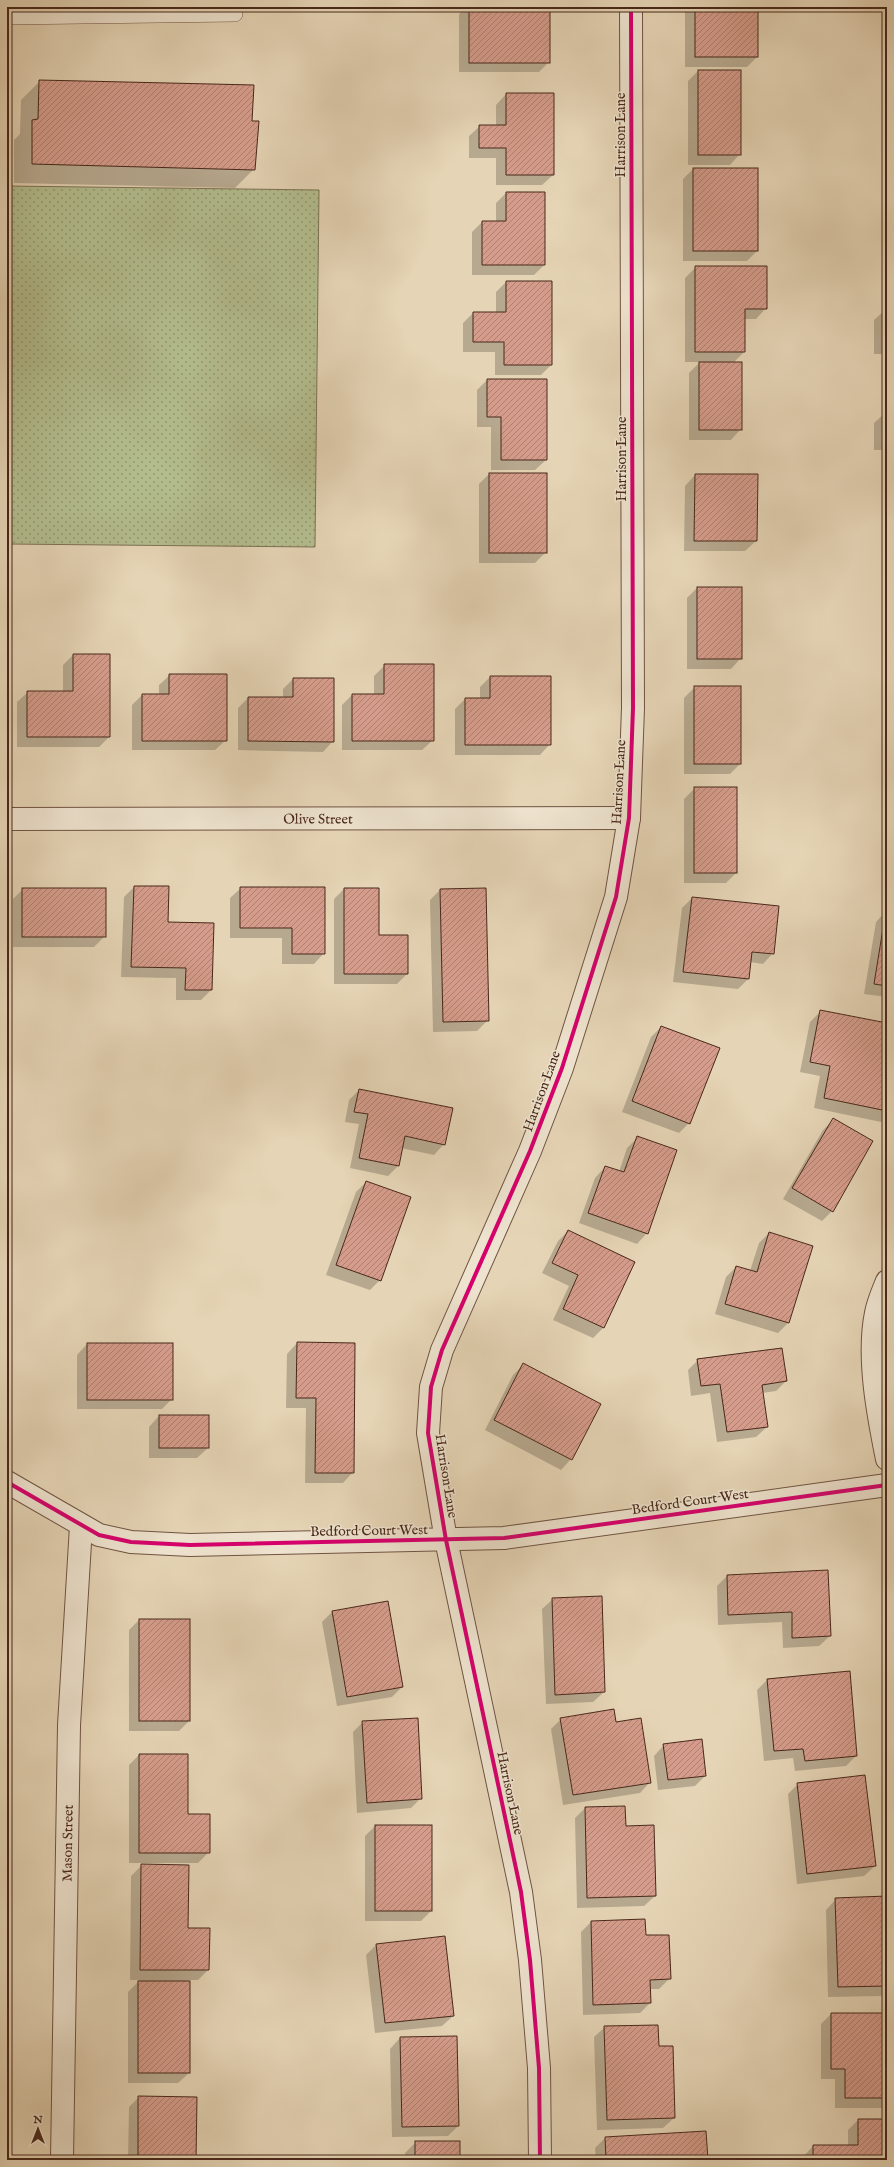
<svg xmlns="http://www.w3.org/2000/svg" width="894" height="2167" viewBox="0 0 894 2167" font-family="'IM FELL English',serif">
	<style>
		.grass { fill: url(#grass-dots); stroke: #7e7254 }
		.shadow { fill: #0003 }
		.building { fill: url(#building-hatch); stroke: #49281b }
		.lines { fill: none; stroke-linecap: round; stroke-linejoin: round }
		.service-casing { stroke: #705342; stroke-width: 16 }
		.minor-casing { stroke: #705342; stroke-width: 24 }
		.service { stroke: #eee3cf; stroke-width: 15 }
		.minor { stroke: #eee3cf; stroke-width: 22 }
		.cycleway-casing { stroke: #eee3cf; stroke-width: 6 }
		.cycleway { stroke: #d6006c; stroke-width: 4 }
		.labels { text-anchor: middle; stroke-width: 3; stroke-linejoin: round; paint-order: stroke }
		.street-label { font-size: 14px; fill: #49281b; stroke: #eee3cf }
	</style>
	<defs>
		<pattern id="grass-dots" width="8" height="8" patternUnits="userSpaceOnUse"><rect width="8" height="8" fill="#b3bd8e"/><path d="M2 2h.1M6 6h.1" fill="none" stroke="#949a73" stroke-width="1.8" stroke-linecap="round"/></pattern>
		<pattern id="building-hatch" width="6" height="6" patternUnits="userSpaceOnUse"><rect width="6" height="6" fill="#d59c8b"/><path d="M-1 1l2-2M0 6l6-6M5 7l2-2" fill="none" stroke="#af7f71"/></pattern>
	</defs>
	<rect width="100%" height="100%" fill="#e5d4b5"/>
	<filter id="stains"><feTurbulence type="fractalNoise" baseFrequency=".005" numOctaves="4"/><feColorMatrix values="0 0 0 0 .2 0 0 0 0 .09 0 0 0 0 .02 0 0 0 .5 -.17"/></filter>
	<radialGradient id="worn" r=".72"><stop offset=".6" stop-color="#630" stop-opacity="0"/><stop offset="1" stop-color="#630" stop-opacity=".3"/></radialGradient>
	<!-- grass -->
	<path class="grass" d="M7 186 319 190 315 547 7 544Z"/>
	<!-- shadow -->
	<g class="shadow">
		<path d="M466 7H549V62L539 72H459V14Z"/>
		<path d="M685 7H757V57L747 67H685Z"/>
		<path d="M698 71 740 154 730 165H688V81Z"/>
		<path d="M40 81 251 123 254 169 235 188 14 183V140L20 134 21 100Z"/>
		<path d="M506 94 553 175 542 185H496V158H469V136L480 126H496V105Z"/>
		<path d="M693 169 757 251 747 261H683V179Z"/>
		<path d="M506 193 544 265 534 275H472V232L482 222H496V203Z"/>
		<path d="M887 227V261H885V229Z"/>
		<path d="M696 267 766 308 756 319H744V352L733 363 741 429 731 440H689V373L700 362H685V278Z"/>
		<path d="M506 282 551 365 541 375H495V352H463V323L473 313H496V292Z"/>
		<path d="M885 310H887V354H874V320Z"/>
		<path d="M487 380H546V460L535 470H491V427H477V390Z"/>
		<path d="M885 413H887V450H874V423Z"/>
		<path d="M489 474 546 552 535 563H479V484Z"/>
		<path d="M695 475 756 541 745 551H684L685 486Z"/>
		<path d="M887 517V554H882V523Z"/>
		<path d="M697 588 741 658 731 669H687V598Z"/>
		<path d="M887 594V673H885V596Z"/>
		<path d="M73 655 109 737 99 747H17V702L28 692H63V665Z"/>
		<path d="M385 665 433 740 422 750H342V705L352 695H374V676Z"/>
		<path d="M170 675 226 740 215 750H132V705L142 695H159V685Z"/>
		<path d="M490 677 550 744 540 755H455V709L465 699H480V687Z"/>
		<path d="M293 679 333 741 323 752 238 750V708L248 698H283V689Z"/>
		<path d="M695 687 740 764 730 774H684V698Z"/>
		<path d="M695 788 736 873 726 883H684V799Z"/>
		<path d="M134 887H168L167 923 211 990 201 1000H176V978L121 977 124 897Z"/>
		<path d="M241 888H324V953L314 964H282V938H230V898Z"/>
		<path d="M23 889 105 936 94 947H13V899Z"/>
		<path d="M344 889 407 974 397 984H334V899Z"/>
		<path d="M440 890 488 1020 477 1031 433 1032 430 900Z"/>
		<path d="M692 898 773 953 763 964 750 962 748 979 738 989 673 982 682 908Z"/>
		<path d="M886 911 887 912V997L864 994 876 922Z"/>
		<path d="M821 1011 887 1024V1115L881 1122 814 1108 820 1076 800 1072 810 1022Z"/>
		<path d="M661 1027 689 1123 679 1133 622 1112 651 1037Z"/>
		<path d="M359 1090 444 1144 434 1155 401 1148 398 1166 388 1176 350 1168 359 1124 345 1122 349 1100Z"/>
		<path d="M833 1120 832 1211 822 1221 783 1199 823 1130Z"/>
		<path d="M637 1138 647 1233 637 1244 579 1223 595 1178 605 1167 619 1172 627 1148Z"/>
		<path d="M366 1182 380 1280 370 1290 326 1275 356 1192Z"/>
		<path d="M568 1231 634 1262 603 1328 593 1338 553 1320 569 1286 542 1273 558 1241Z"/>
		<path d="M769 1233 788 1323 778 1333 715 1314 726 1277 736 1267 750 1271 759 1243Z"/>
		<path d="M297 1343 353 1472 343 1483H305L306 1408H286L287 1354Z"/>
		<path d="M87 1344H172V1399L162 1409H77V1355Z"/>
		<path d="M698 1360 786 1381 776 1391 762 1393 767 1427 756 1437 717 1442 710 1393 691 1396 688 1370Z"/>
		<path d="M523 1365 600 1404 571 1459 561 1470 485 1430 513 1375Z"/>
		<path d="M159 1416 208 1448 197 1458H149V1427Z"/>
		<path d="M827 1571 830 1636 819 1646 783 1648 782 1622 718 1625 717 1586 727 1576Z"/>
		<path d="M553 1599 604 1692 593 1702 546 1704 542 1609Z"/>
		<path d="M332 1612 402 1687 392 1697 337 1706 322 1622Z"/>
		<path d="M139 1620 189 1721 179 1731H129V1630Z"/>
		<path d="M767 1680 856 1756 846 1766 795 1771 793 1758 764 1761 757 1690Z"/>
		<path d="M561 1719 615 1723 650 1782 640 1793 563 1805 551 1729Z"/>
		<path d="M363 1722 421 1798 411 1808 357 1813 353 1732Z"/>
		<path d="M664 1745 705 1776 695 1786 658 1790 654 1756Z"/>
		<path d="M139 1755 187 1815 209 1852 198 1863H129V1765Z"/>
		<path d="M798 1784 875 1866 864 1876 797 1884 788 1794Z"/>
		<path d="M624 1807 625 1827 655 1896 644 1906 577 1908 575 1818 585 1808Z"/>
		<path d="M375 1826H431V1911L421 1921H365V1836Z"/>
		<path d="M142 1865 187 1929 208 1970 198 1980H189V2073L178 2083H128V1992L140 1980H130L131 1876Z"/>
		<path d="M887 1897V1990L881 1996 828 1997 826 1910 836 1899Z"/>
		<path d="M591 1922 645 1936 670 1978 659 1989H649L650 2003 640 2013 583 2015 581 1932Z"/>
		<path d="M376 1945 453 2016 442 2026 375 2033 366 1955Z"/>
		<path d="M831 2014H887V2105L885 2108H835V2079H821V2024Z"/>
		<path d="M605 2027 658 2047 674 2118 663 2128 597 2130 594 2037Z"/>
		<path d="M400 2038 458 2126 448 2136 392 2137 390 2049Z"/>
		<path d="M139 2097 195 2160H128L129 2107Z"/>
		<path d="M858 2120H887V2160H803V2157L813 2146H848V2130Z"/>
		<path d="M605 2138 707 2160H596L595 2148Z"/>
		<path d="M416 2142 459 2160H405V2153Z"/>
	</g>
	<!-- building -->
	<g class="building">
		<rect x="469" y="7" width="81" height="56"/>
		<rect x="695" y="7" width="63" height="50"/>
		<rect x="698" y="70" width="43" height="85"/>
		<path d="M39 80 254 85 252 121H259L255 170 32 164V120L38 119Z"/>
		<path d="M506 93H554V175H506V148H479V125H506Z"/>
		<rect x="693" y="168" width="65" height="83"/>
		<path d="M506 192H545V265H482V221H506Z"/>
		<path d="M695 266H767V309H745V352H695Z"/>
		<path d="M506 281H552V365H504V342H473V312H506Z"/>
		<rect x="884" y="309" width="3" height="35"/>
		<rect x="699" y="362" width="43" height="68"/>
		<path d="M487 379H547V460H501V417H487Z"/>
		<rect x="884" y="412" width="3" height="28"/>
		<rect x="489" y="473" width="58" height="80"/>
		<path d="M695 474H758L757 541H694Z"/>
		<rect x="697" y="587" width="45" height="72"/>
		<path d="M73 654H110V737H27V691H73Z"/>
		<path d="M384 664H434V741H352V694H384Z"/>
		<path d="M169 674H227V741H142V694H169Z"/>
		<path d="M490 676H551V745H465V698H490Z"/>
		<path d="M293 678H334V742L248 741V697H293Z"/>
		<rect x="694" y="686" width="47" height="78"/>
		<rect x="694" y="787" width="43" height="86"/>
		<path d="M134 886H169L168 922 214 923 212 990H185L186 968 131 967Z"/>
		<path d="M240 887H325V954H292V928H240Z"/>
		<rect x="22" y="888" width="84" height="49"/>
		<path d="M344 888H379V935H408V974H344Z"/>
		<path d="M486 888 489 1021 443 1022 440 889Z"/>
		<path d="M692 897 779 906 774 954 752 952 749 979 683 972Z"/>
		<path d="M886 910 887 911V986L874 984Z"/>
		<path d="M820 1010 887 1023V1111L824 1098 830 1066 810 1062Z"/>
		<path d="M661 1026 720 1048 690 1124 632 1101Z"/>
		<path d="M359 1089 453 1108 445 1145 405 1136 399 1166 359 1158 368 1114 354 1112Z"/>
		<path d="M833 1118 873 1141 833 1212 792 1188Z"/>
		<path d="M637 1136 677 1150 648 1234 588 1213 605 1166 624 1172Z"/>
		<path d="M366 1181 411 1197 381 1281 336 1265Z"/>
		<path d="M568 1230 635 1262 604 1328 563 1309 578 1275 552 1263Z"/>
		<path d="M769 1232 813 1246 789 1323 725 1304 736 1266 757 1272Z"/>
		<path d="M297 1342 355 1343 354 1473H315L316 1398H296Z"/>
		<rect x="87" y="1343" width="86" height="57"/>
		<path d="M782 1348 787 1381 762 1385 768 1427 727 1432 720 1384 701 1386 697 1359Z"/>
		<path d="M523 1363 601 1404 572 1460 494 1420Z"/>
		<rect x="159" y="1415" width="50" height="33"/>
		<path d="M828 1570 831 1636 792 1638V1612L728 1615 727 1575Z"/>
		<path d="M602 1596 605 1692 555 1695 552 1598Z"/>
		<path d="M388 1601 403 1687 347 1697 332 1611Z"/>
		<rect x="139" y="1619" width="51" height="102"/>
		<path d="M850 1671 857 1756 805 1761 803 1749 774 1751 767 1679Z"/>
		<path d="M614 1709 616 1722 641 1718 651 1783 573 1795 560 1718Z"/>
		<path d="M418 1718 422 1799 367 1803 362 1721Z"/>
		<path d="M702 1739 706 1776 668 1780 663 1744Z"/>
		<path d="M139 1754H188V1814H210V1853H139Z"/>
		<path d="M865 1775 876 1866 807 1874 797 1783Z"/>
		<path d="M625 1806 626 1826 654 1825 656 1896 587 1898 585 1807Z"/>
		<rect x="375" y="1825" width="57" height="86"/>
		<path d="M141 1864 189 1865 188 1928H210L209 1970H140Z"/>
		<path d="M887 1896V1986L838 1987 835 1898Z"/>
		<path d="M645 1919 646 1935H669L671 1979 650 1980 651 2003 593 2005 591 1921Z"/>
		<path d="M445 1936 454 2016 385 2023 376 1944Z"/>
		<rect x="138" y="1981" width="52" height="92"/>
		<path d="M831 2013H887V2098H845V2069H831Z"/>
		<path d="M658 2025 659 2046H673L675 2118 607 2120 604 2026Z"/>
		<path d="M457 2036 459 2126 402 2127 400 2037Z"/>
		<path d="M138 2096 197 2097 196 2160H138Z"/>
		<path d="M858 2119H887V2160H813V2145H858Z"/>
		<path d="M706 2131 708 2160H606L605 2137Z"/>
		<rect x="415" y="2141" width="45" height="19"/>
	</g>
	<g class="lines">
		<!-- service casing -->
		<g class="service-casing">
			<path id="service" d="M7 17 235 14V7"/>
		</g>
		<!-- minor casing -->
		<g class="minor-casing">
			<g id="minor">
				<path id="s1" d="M7 819 629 818"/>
				<path d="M887 1281C883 1291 878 1302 876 1313 867 1357 878 1415 887 1459"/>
				<path d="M7 1482 99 1535 131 1542 190 1545 504 1538 887 1485"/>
				<path id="s2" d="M62 2160 69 1725 81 1526"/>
				<path d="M540 2160 539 2068 530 1960 521 1892 446 1540 428 1433 431 1387 442 1350 530 1151 562 1068 616 897 629 818 633 708 631 7"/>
			</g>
		</g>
		<!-- service -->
		<use href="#service" class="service"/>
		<!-- minor -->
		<use href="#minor" class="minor"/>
		<!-- cycleway casing -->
		<g class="cycleway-casing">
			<g id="cycleway">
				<path d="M7 1482 99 1535 131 1542 190 1545 504 1538 887 1485"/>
				<path d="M540 2160 539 2068 530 1960 521 1892 446 1540 428 1433 431 1387 442 1350 530 1151 562 1068 616 897 629 818 633 708 631 7"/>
			</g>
		</g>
		<!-- cycleway -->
		<use href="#cycleway" class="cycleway"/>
	</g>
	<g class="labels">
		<!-- street labels -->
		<g class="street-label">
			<text transform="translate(620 135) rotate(-90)" y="5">Harrison Lane</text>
			<text transform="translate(621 459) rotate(-90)" y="5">Harrison Lane</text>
			<text transform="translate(618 782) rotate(-87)" y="5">Harrison Lane</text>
			<text dy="5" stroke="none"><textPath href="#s1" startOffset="311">Olive Street</textPath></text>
			<text transform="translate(541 1091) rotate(-70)" y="5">Harrison Lane</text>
			<text transform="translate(447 1476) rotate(81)" y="5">Harrison Lane</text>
			<text transform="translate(690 1501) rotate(-8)" y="5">Bedford Court West</text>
			<text transform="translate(369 1530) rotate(-1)" y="5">Bedford Court West</text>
			<text transform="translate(511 1793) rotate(78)" y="5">Harrison Lane</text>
			<text dy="5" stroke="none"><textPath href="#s2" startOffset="317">Mason Street</textPath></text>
		</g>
	</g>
	<!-- margin -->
	<rect width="894" height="2167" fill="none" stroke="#e5d4b5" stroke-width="24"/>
	<rect x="8" y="8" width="878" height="2151" fill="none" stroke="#49281b" stroke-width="2"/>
	<rect x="12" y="12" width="870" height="2143" fill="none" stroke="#49281b"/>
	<!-- north arrow -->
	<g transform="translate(38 2129)" stroke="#eee3cf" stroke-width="3" paint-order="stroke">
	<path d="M0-3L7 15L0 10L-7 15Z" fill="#49281b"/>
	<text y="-6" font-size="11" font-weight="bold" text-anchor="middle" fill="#49281b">N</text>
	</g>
	<rect width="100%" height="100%" filter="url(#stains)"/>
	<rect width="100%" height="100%" fill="url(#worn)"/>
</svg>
